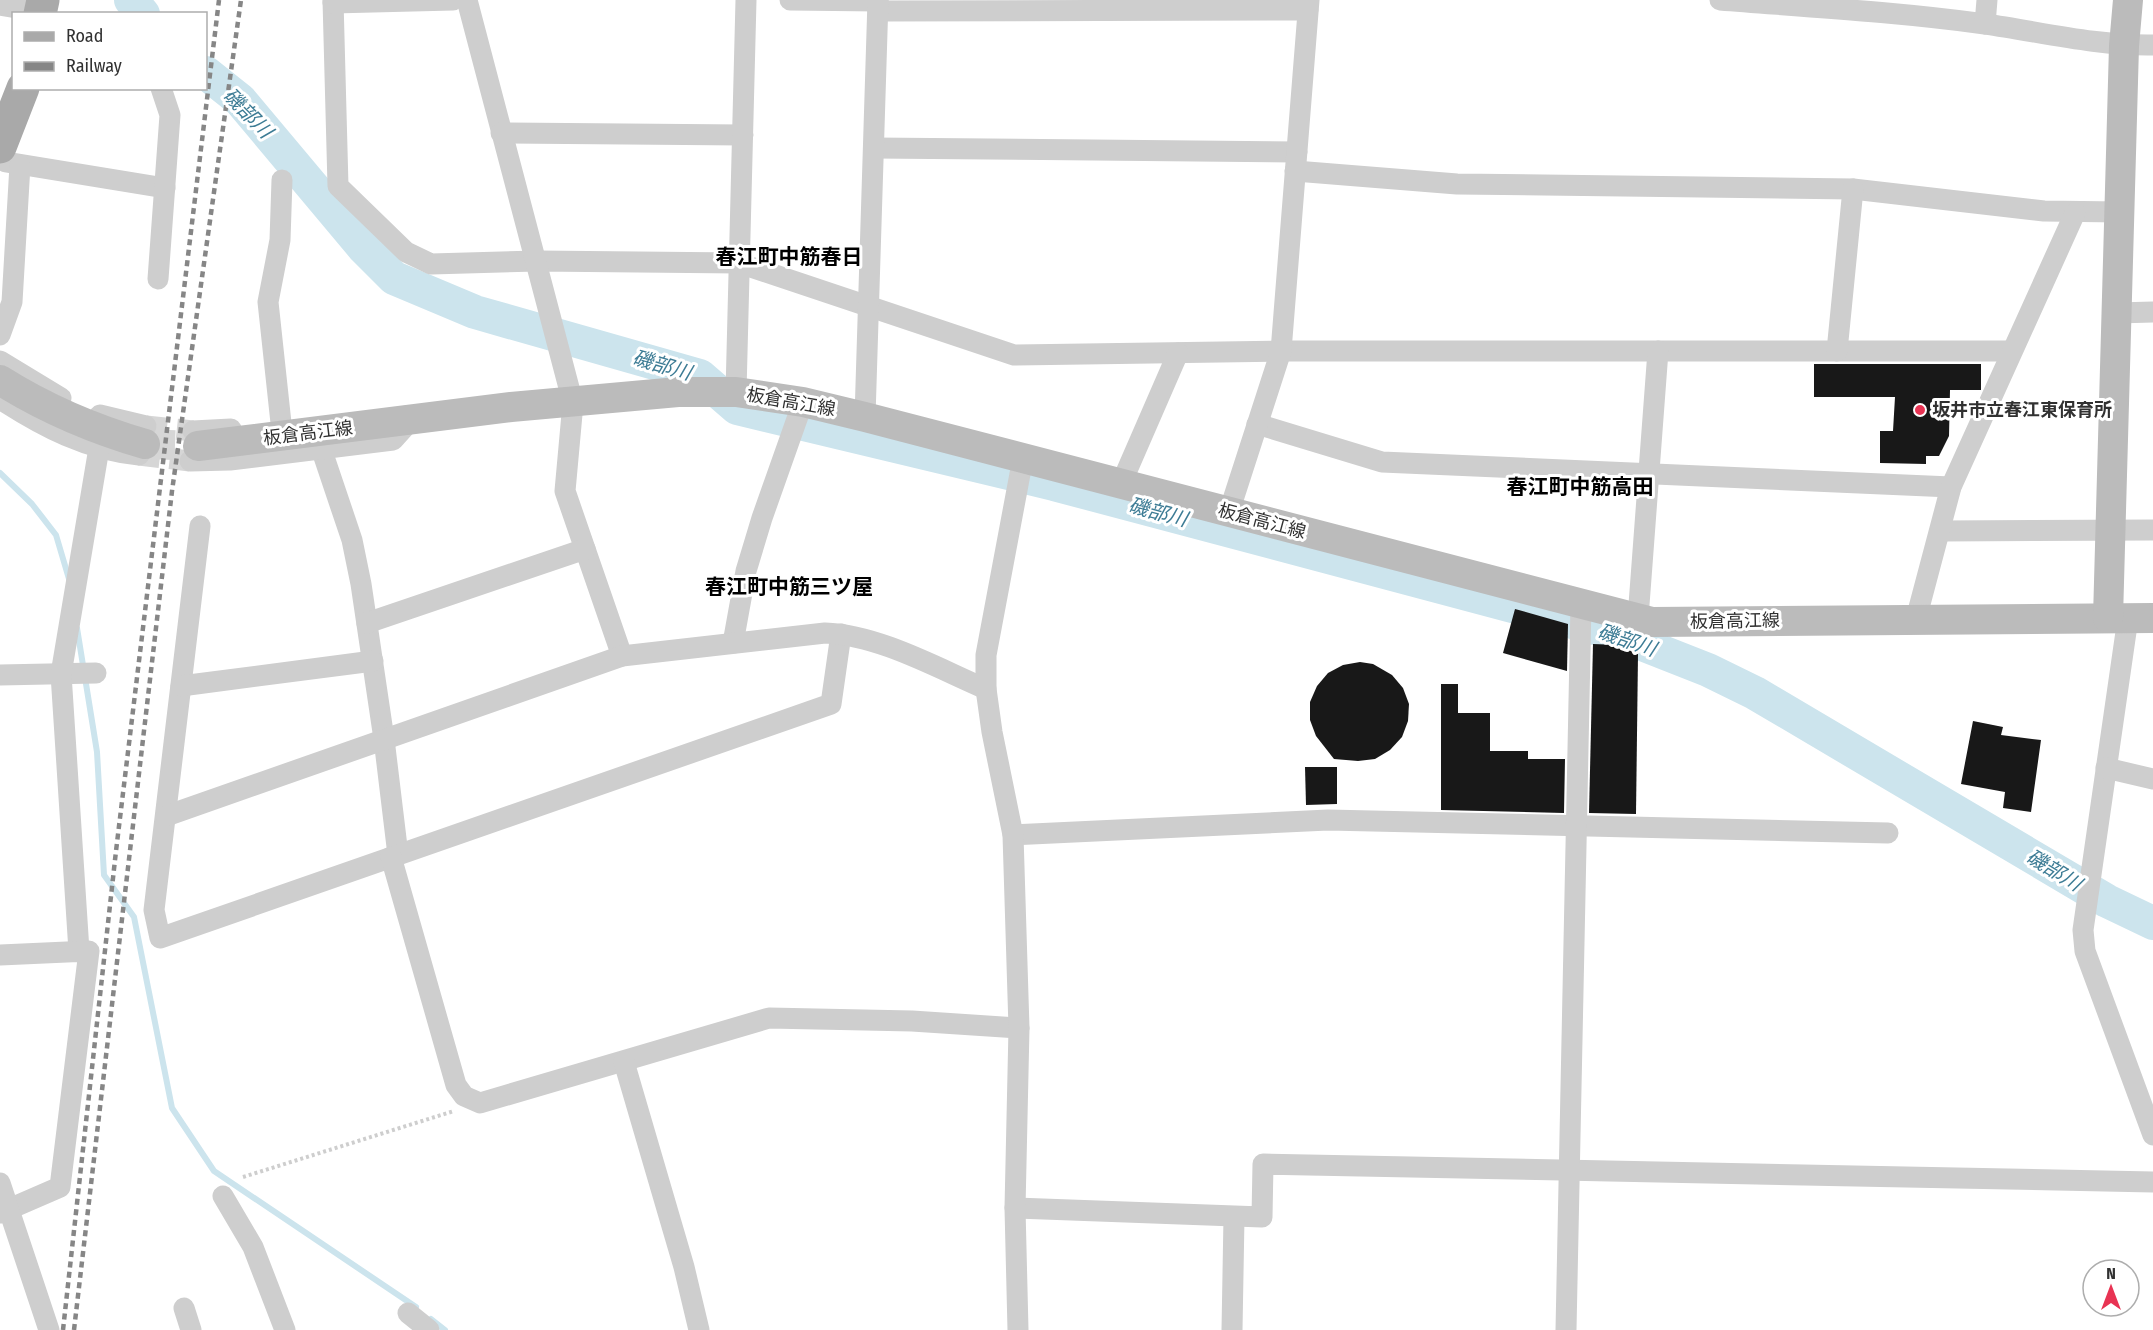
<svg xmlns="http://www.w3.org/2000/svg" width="2153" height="1330" viewBox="0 0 2153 1330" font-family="'Fira Sans Condensed','Noto Sans JP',sans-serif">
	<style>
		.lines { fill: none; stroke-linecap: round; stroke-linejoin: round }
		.stream { stroke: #cce4ed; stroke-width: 6 }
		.river { stroke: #cce4ed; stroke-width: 34 }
		.building { fill: #181818 }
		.street-tunnel { stroke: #d6d6d6; stroke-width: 21; stroke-dasharray: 21 10; stroke-linecap: butt }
		.secondary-tunnel { stroke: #d6d6d6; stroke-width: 30; stroke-dasharray: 30 15; stroke-linecap: butt }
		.path { stroke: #cecece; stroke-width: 4; stroke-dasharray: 3 3; stroke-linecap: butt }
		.street { stroke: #cecece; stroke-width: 21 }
		.secondary { stroke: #bbb; stroke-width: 30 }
		.primary { stroke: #a9a9a9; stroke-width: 33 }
		.rail { stroke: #868686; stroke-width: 4.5; stroke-dasharray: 6 4.5; stroke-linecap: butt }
		.poi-dot { fill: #e83353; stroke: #fff; stroke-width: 2 }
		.labels { text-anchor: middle; stroke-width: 6; stroke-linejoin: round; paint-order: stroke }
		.street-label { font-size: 18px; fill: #313131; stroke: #fff }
		.poi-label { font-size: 18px; font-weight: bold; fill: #313131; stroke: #fff; text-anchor: start }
		.water-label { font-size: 20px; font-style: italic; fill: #3d7c95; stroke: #fff }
		.quarter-label { font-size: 21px; font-weight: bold; fill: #000; stroke: #fff }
	</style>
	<rect width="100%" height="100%" fill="#fff"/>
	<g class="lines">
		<!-- stream -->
		<g class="stream">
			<path d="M0 473 32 504 56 535 69 579"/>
			<path d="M77 628 97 752 104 875 134 917 172 1108 214 1171 416 1307"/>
			<path d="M431 1319 445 1330"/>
		</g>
		<!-- river -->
		<g class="river">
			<path d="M131 0 143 14"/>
			<path d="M206 73 240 100 364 248 394 278 475 312 700 376 737 408 1054 484 1614 633 1708 670 1755 693 2107 901 2153 923"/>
		</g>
	</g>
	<!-- building -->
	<g class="building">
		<path d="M1814 364H1981V390H1950L1949 436 1939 456H1926V464L1880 463V431H1893L1895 397H1814Z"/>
		<path d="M1515 609 1568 624 1567 671 1503 653Z"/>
		<path d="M1593 644 1619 645 1638 654 1636 814 1589 813Z"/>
		<path d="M1360 662 1373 664 1392 675 1403 688 1409 704 1408 721 1402 737 1390 750 1375 759 1358 761 1334 759 1316 736 1310 720V702L1317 686 1328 673 1343 665Z"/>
		<path d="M1441 684H1458V713H1490V751H1528V759H1565L1564 813 1441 810Z"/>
		<path d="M1973 721 2003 727 2001 735 2041 740 2031 812 2003 808 2005 792 1961 784Z"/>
		<path d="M1305 767H1337V804L1306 805Z"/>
	</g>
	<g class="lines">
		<!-- street-tunnel -->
		<g class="street-tunnel">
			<path d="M146 426 193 431"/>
			<path d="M139 455 190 461"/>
		</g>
		<!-- secondary-tunnel -->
		<path class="secondary-tunnel" d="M145 444 198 446"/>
		<!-- path -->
		<path class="path" d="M243 1177 454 1111"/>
		<!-- street -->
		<g class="street">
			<path d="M333 0 338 186 406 252 431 264 537 261 739 263 1014 355 1281 351H2011"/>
			<path d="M467 0 573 403 565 491 622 656"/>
			<path d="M790 0 878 1"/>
			<path d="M1720 0C1809 7 1897 12 1985 24 2041 32 2097 46 2153 45"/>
			<path d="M333 3 453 0"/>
			<path d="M0 5 41 12"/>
			<path d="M878 11 1308 10"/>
			<path d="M1985 24 1987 0"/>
			<path d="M501 133 743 135"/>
			<path d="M874 148 1297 152"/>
			<path d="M6 162 165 188"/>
			<path d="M1295 171 1457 184 1853 189 2044 211 2120 212"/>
			<path d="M158 279 170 115 161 88"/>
			<path d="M2117 313 2153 312"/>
			<path d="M0 335 12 302 20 165"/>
			<path d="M1837 351 1853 189"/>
			<path d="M0 361 61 398"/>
			<path d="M736 392 746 0"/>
			<path d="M0 399C43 427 87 450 139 455"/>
			<path d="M100 415 146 426"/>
			<path d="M865 417 878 0"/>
			<path d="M281 423 268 302 280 240 282 180"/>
			<path d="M1257 424 1382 462 1951 487"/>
			<path d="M193 431 231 429"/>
			<path d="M321 448 352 540 361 584 384 739 398 855"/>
			<path d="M190 461 230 460 393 440 411 420 406 416"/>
			<path d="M1121 484 1178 353"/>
			<path d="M1229 512 1281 351 1309 0"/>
			<path d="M200 526 154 910 160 938 831 704 841 634"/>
			<path d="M1940 531 2153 530"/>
			<path d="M1638 618 1658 351"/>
			<path d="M2128 618 2083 930 2085 951 2153 1135"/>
			<path d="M1916 619 1951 487 2075 213"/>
			<path d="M367 623 585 549"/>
			<path d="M733 643 746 571 762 518 803 402"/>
			<path d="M0 675 96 673"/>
			<path d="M181 686 373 661"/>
			<path d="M2106 768 2153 779"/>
			<path d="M166 816 622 656 825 633C879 635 937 668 986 689"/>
			<path d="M1013 835 1328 820 1888 833"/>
			<path d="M391 857 456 1085 464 1096 480 1103 769 1018 912 1021 1019 1028"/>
			<path d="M79 951 61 674 99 448"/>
			<path d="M0 955 89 951 60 1187 0 1213"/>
			<path d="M624 1062 684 1267 699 1330"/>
			<path d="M0 1183 49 1330"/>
			<path d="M223 1196 253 1247 285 1330"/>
			<path d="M1015 1208 1262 1217 1263 1164 2153 1182"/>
			<path d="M184 1308 191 1330"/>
			<path d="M408 1313 429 1330"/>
			<path d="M1018 1330 1015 1208 1019 1028 1013 835 992 732 986 689V655L1023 458"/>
			<path d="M1232 1330 1234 1217"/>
			<path d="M1566 1330 1581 604"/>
		</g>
		<!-- secondary -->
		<g class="secondary">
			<path d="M0 380C46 409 93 429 145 444"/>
			<path d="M198 446 511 407 678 392H736L803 402 865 417 1652 622 2153 618"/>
			<path d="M2108 618 2124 46 2128 0"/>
		</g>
		<!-- primary -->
		<g class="primary">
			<path d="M40 14 43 0"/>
			<path d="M0 147 23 88"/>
		</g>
		<!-- rail -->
		<g class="rail">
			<path d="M63 1330 116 851 219 0"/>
			<path d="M74 1330 172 491 241 0"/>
		</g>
	</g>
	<!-- markers -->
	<circle class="poi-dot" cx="1920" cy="410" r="6"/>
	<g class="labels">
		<!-- street labels -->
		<g class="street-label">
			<text transform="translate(791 402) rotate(10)" y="6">板倉高江線</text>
			<text transform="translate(308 433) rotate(-7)" y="6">板倉高江線</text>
			<text transform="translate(1262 521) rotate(15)" y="6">板倉高江線</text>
			<text transform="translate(1735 621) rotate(-1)" y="6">板倉高江線</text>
		</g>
		<!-- poi labels -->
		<g class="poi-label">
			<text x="1932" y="416">坂井市立春江東保育所</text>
		</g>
		<!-- water labels -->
		<g class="water-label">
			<text transform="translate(248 113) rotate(46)" y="7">磯部川</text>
			<text transform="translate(662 365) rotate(16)" y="7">磯部川</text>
			<text transform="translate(1158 512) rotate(15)" y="7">磯部川</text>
			<text transform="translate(1627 640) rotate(19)" y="7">磯部川</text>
			<text transform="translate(2054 870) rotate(31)" y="7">磯部川</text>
		</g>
		<!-- quarter labels -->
		<g class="quarter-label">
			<text x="789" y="264">春江町中筋春日</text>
			<text x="1580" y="494">春江町中筋高田</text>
			<text x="789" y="594">春江町中筋三ツ屋</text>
		</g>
	</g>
	<!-- legend -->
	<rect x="12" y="12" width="195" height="78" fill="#ffffff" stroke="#adadad" stroke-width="1.5"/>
	<rect x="24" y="32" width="30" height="9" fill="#a9a9a9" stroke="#adadad" stroke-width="1.5"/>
	<text x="66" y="42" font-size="18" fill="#313131">Road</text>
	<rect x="24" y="62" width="30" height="9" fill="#868686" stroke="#adadad" stroke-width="1.5"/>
	<text x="66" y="72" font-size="18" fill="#313131">Railway</text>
	<!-- north arrow -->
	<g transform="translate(2111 1288)"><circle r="28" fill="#ffffff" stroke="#adadad" stroke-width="1.5"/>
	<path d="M0-4.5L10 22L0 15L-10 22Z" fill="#e83353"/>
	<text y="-9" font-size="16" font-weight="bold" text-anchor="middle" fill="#313131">N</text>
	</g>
</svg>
